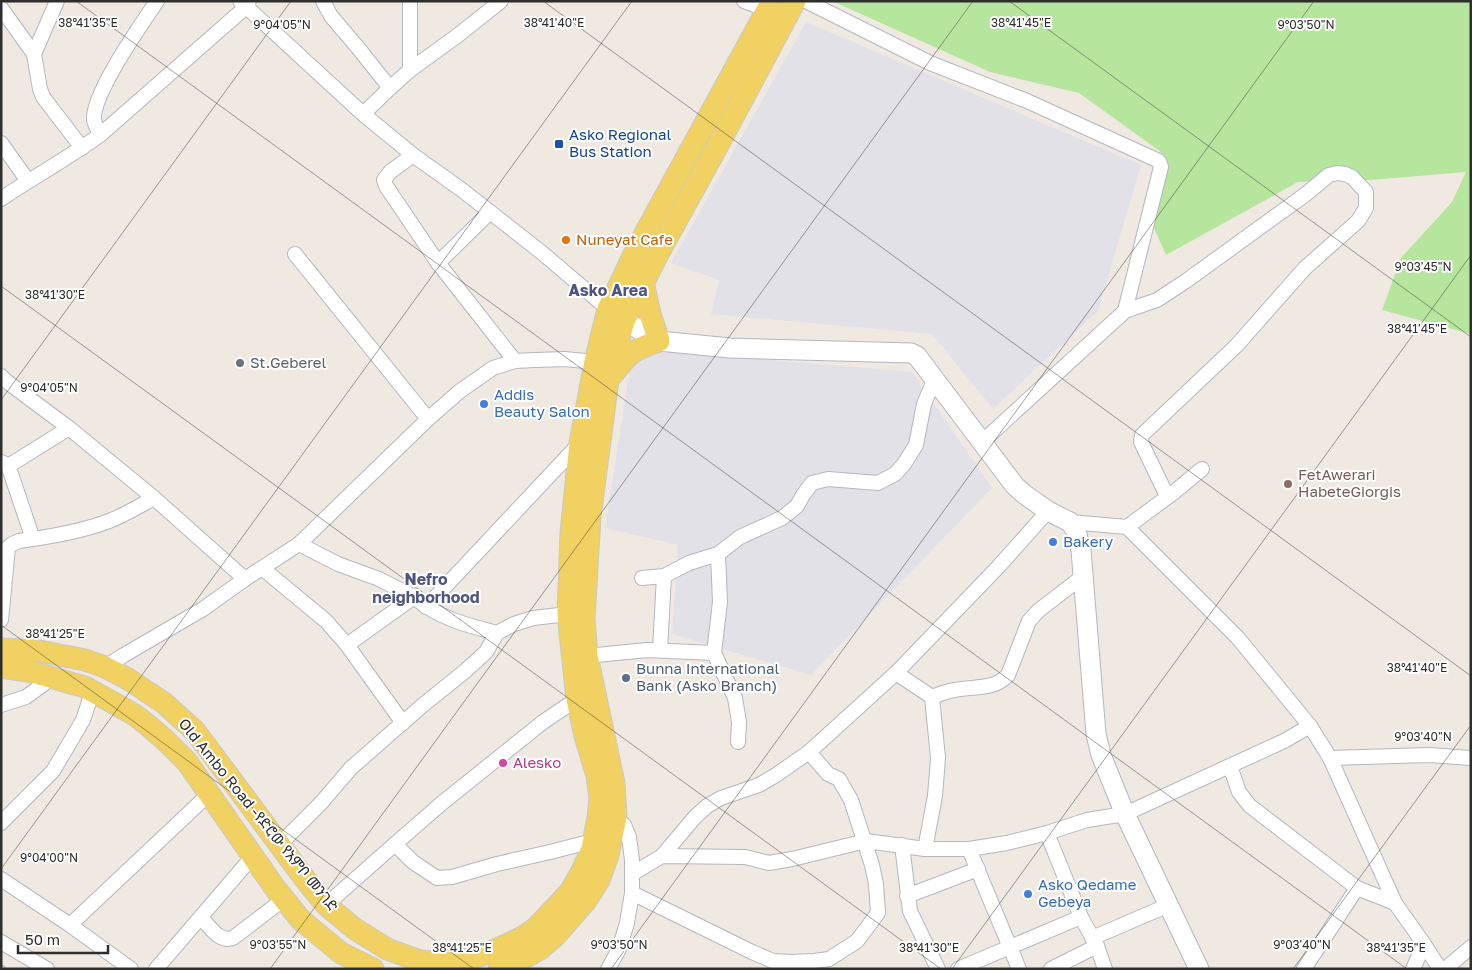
<svg xmlns="http://www.w3.org/2000/svg" width="1472" height="970" viewBox="0 0 1472 970" font-family="'Golos Text','Noto Sans Ethiopic',sans-serif">
	<style>
		.industrial { fill: #e3e1e8 }
		.green { fill: #b6e59e }
		.lines { fill: none; stroke-linecap: round; stroke-linejoin: round }
		.minor-casing { stroke: #b4b7c1; stroke-width: 16 }
		.secondary-casing { stroke: #b4b7c1; stroke-width: 21 }
		.primary-casing { stroke: #c9c9c9; stroke-width: 23 }
		.minor { stroke: #fff; stroke-width: 14 }
		.secondary { stroke: #fff; stroke-width: 19 }
		.primary { stroke: #f2d163; stroke-width: 21 }
		.ticks { fill: none; stroke: #2e2e2e; stroke-width: 1; stroke-opacity: 0.45 }
		.transit-dot { fill: #1a4fb4; stroke: #fff; stroke-width: 2 }
		.food-dot { fill: #e8710a; stroke: #fff; stroke-width: 2 }
		.worship-dot { fill: #6b7280; stroke: #fff; stroke-width: 2 }
		.shop-dot { fill: #3f7fe0; stroke: #fff; stroke-width: 2 }
		.education-dot { fill: #8d6e63; stroke: #fff; stroke-width: 2 }
		.service-dot { fill: #5c6f8a; stroke: #fff; stroke-width: 2 }
		.hotel-dot { fill: #d1479c; stroke: #fff; stroke-width: 2 }
		.labels { text-anchor: middle; stroke-width: 4; stroke-linejoin: round; paint-order: stroke }
		.transit-label { font-size: 15px; fill: #164399; stroke: #fff; text-anchor: start }
		.food-label { font-size: 15px; fill: #c56008; stroke: #fff; text-anchor: start }
		.worship-label { font-size: 15px; fill: #5b616d; stroke: #fff; text-anchor: start }
		.shop-label { font-size: 15px; fill: #366cbe; stroke: #fff; text-anchor: start }
		.education-label { font-size: 15px; fill: #785e54; stroke: #fff; text-anchor: start }
		.service-label { font-size: 15px; fill: #4e5e75; stroke: #fff; text-anchor: start }
		.hotel-label { font-size: 15px; fill: #b23c85; stroke: #fff; text-anchor: start }
		.street-label { font-size: 15px; fill: #2e2e2e; stroke: #fff }
		.neighbourhood-label { font-size: 16px; font-weight: bold; fill: #4d5680; stroke: #fff }
		.ticks-label { font-size: 12px; text-anchor: middle; fill: #2e2e2e; stroke: #fff; stroke-width: 4; stroke-linejoin: round; paint-order: stroke }
	</style>
	<rect width="100%" height="100%" fill="#efe9e1"/>
	<!-- industrial -->
	<g class="industrial">
		<path d="M806 22 1141 165 1098 311 993 409 932 334 711 314 719 280 671 263Z"/>
		<path d="M633 348 912 372 992 488 811 675 672 634 678 545 605 528Z"/>
	</g>
	<!-- green -->
	<path class="green" d="M832 1H1471V334L1382 310 1401 258 1452 202 1466 172 1370 180 1298 182 1166 255 1154 228 1161 152 1079 93 990 72Z"/>
	<g class="lines">
		<!-- minor casing -->
		<g class="minor-casing">
			<g id="minor">
				<path d="M57 1 34 54 40 89 43 97 82 148"/>
				<path d="M240 1 363 114 413 155 462 190 541 252 608 309"/>
				<path d="M323 1 331 16 359 49 390 88"/>
				<path d="M410 1V70"/>
				<path d="M744 1 767 10"/>
				<path d="M806 1 930 63 1027 101 1159 161 1161 167 1125 311"/>
				<path d="M1 8 34 54"/>
				<path d="M363 114 390 88 410 70 457 36 501 1"/>
				<path d="M100 135C98 130 95 125 94 120 92 94 141 25 157 1"/>
				<path d="M1 143 28 181"/>
				<path d="M413 155 390 172 384 180 386 186 438 263"/>
				<path d="M1 199C34 177 68 158 100 135L246 7 249 1"/>
				<path d="M490 212 438 263 515 361"/>
				<path d="M295 254 428 419"/>
				<path d="M1 376 6 381 69 428 154 498 245 579 203 609 124 655 105 667"/>
				<path d="M982 442 1125 311 1157 300 1186 281 1306 194 1329 175 1337 173 1345 174 1352 177 1366 192V208L1358 221 1305 268 1237 345 1142 435 1141 442 1167 496"/>
				<path d="M1 462 8 465 13 463 69 428"/>
				<path d="M8 465 33 539"/>
				<path d="M1070 522 1127 527 1173 493 1202 469"/>
				<path d="M1127 527 1238 638 1310 726"/>
				<path d="M299 544 428 419 460 391 493 368 515 361 535 360 565 359 595 362"/>
				<path d="M262 568 326 621 347 645"/>
				<path d="M642 578 664 576 689 563 718 554 740 537 782 518 797 506 803 495 812 483 828 479 878 483 895 474 904 464 916 445 924 404 935 378"/>
				<path d="M245 579 299 544 338 564 379 579 414 597"/>
				<path d="M426 607 580 443"/>
				<path d="M1 620 8 548 12 544 19 541C49 537 81 532 109 521 125 515 139 506 154 498"/>
				<path d="M660 650 664 576"/>
				<path d="M714 653 720 602 718 554"/>
				<path d="M587 656 647 650 714 653 735 698 739 722 738 742"/>
				<path d="M896 673 932 697 938 758 935 796 925 849"/>
				<path d="M932 697C940 694 947 691 955 690 975 686 994 690 1008 675L1029 621 1038 611 1082 577"/>
				<path d="M577 699 543 722 442 803 395 844 413 862 437 878 452 877 497 864 550 852 593 841"/>
				<path d="M1 705 26 697 53 677"/>
				<path d="M403 723 347 645 414 597C438 618 466 625 497 633"/>
				<path d="M1230 766 1239 792 1250 806 1357 888 1395 903"/>
				<path d="M1 823 53 771 83 720 93 690"/>
				<path d="M1047 833 1081 917 1097 946 1105 969"/>
				<path d="M280 844 321 803 351 768 423 705 464 672 486 652 497 633 514 624 533 618 568 614"/>
				<path d="M902 845 910 911 938 969"/>
				<path d="M969 849 1019 969"/>
				<path d="M662 856 695 817 707 806 721 798 759 785 776 775 809 752 896 673 999 566 1048 511"/>
				<path d="M632 874 662 856 745 857 769 863 792 859 866 841 925 849H969L1007 843 1047 833 1087 820 1125 814 1284 741 1310 726 1330 758"/>
				<path d="M1 879 70 925 131 969"/>
				<path d="M632 893 752 952 773 961 791 962 814 961 829 959 857 941 878 913 876 884 872 865 851 800 839 779 828 774 809 752"/>
				<path d="M907 896 978 869"/>
				<path d="M326 905 395 844"/>
				<path d="M201 917C209 926 219 943 233 938L284 899"/>
				<path d="M70 925 209 794"/>
				<path d="M1092 938 1169 905"/>
				<path d="M1 942 47 969"/>
				<path d="M1424 944 1440 969"/>
				<path d="M156 969 253 856"/>
				<path d="M608 969 619 949 627 923 632 893V860L629 837 624 825 616 817"/>
				<path d="M958 969 1081 917"/>
				<path d="M1051 969 1097 946"/>
				<path d="M1304 969 1357 888"/>
				<path d="M1413 969 1424 944 1395 903 1330 758 1429 755 1471 758"/>
				<path d="M1445 969 1471 947"/>
			</g>
		</g>
		<!-- secondary casing -->
		<g class="secondary-casing">
			<path id="secondary" d="M613 313 624 321 659 341 730 348 911 353 917 356 1015 486 1024 494 1048 511 1070 522 1076 531 1081 550 1096 734 1101 755 1125 814 1199 969"/>
		</g>
		<!-- primary casing -->
		<g class="primary-casing">
			<g id="primary">
				<path d="M613 374C629 353 634 349 659 341L650 314 643 282"/>
				<path d="M1 649 39 651 85 660 105 667 128 679 164 703 195 731 305 879 326 905 355 929 387 949 420 961 440 962H455L469 959 491 952 523 937 537 927 570 892 582 871 592 849 598 817 600 799 597 776 585 736 577 699 568 614 571 533 580 443 595 362 608 309 637 248 772 1"/>
				<path d="M1 667 32 672 85 687 135 715 150 727 165 740 187 762 275 888 301 920 341 953 373 969"/>
				<path d="M499 969 526 957 540 949 555 936 585 902 599 880 608 855 616 817 614 783 587 656 584 619 590 517 608 380 624 321 658 254 717 147 795 1"/>
			</g>
		</g>
		<!-- minor -->
		<use href="#minor" class="minor"/>
		<!-- secondary -->
		<use href="#secondary" class="secondary"/>
		<!-- primary -->
		<use href="#primary" class="primary"/>
	</g>
	<!-- ticks -->
	<path class="ticks" d="M76 1 1407 969M543 1 1471 676M1009 1 1471 337M1 286 941 969M1 400 291 1M1 625 474 969M1 869 632 1M1 964 7 969M270 969 973 1M611 969 1314 1M952 969 1471 255M1293 969 1471 725"/>
	<!-- markers -->
	<rect class="transit-dot" x="554" y="139" width="10" height="10" rx="2.5"/>
	<circle class="food-dot" cx="566" cy="240" r="5"/>
	<circle class="worship-dot" cx="240" cy="363" r="5"/>
	<g class="shop-dot">
		<circle cx="484" cy="404" r="5"/>
		<circle cx="1053" cy="542" r="5"/>
		<circle cx="1028" cy="894" r="5"/>
	</g>
	<circle class="education-dot" cx="1288" cy="484" r="5"/>
	<circle class="service-dot" cx="626" cy="678" r="5"/>
	<circle class="hotel-dot" cx="503" cy="763" r="5"/>
	<g class="labels">
		<!-- transit labels -->
		<g class="transit-label">
			<text x="569" y="140">Asko Regional<tspan x="569" dy="17">Bus Station</tspan></text>
		</g>
		<!-- food labels -->
		<g class="food-label">
			<text x="576" y="245">Nuneyat Cafe</text>
		</g>
		<!-- worship labels -->
		<g class="worship-label">
			<text x="250" y="368">St.Geberel</text>
		</g>
		<!-- shop labels -->
		<g class="shop-label">
			<text x="494" y="400">Addis<tspan x="494" dy="17">Beauty Salon</tspan></text>
			<text x="1063" y="547">Bakery</text>
			<text x="1038" y="890">Asko Qedame<tspan x="1038" dy="17">Gebeya</tspan></text>
		</g>
		<!-- education labels -->
		<g class="education-label">
			<text x="1298" y="480">FetAwerari<tspan x="1298" dy="17">HabeteGiorgis</tspan></text>
		</g>
		<!-- service labels -->
		<g class="service-label">
			<text x="636" y="674">Bunna International<tspan x="636" dy="17">Bank (Asko Branch)</tspan></text>
		</g>
		<!-- hotel labels -->
		<g class="hotel-label">
			<text x="513" y="768">Alesko</text>
		</g>
		<!-- street labels -->
		<g class="street-label">
			<text transform="translate(258 815) rotate(51)" y="5">Old Ambo Road -የድሮው የአምቦ መንገድ</text>
		</g>
		<!-- neighbourhood labels -->
		<g class="neighbourhood-label">
			<text x="608" y="296">Asko Area</text>
			<text x="426" y="585">Nefro<tspan x="426" dy="18">neighborhood</tspan></text>
		</g>
	</g>
	<g class="ticks-label">
		<text x="88" y="27">38°41'35"E</text>
		<text x="554" y="27">38°41'40"E</text>
		<text x="1021" y="27">38°41'45"E</text>
		<text x="282" y="29">9°04'05"N</text>
		<text x="1306" y="29">9°03'50"N</text>
		<text x="1423" y="271">9°03'45"N</text>
		<text x="55" y="299">38°41'30"E</text>
		<text x="1417" y="333">38°41'45"E</text>
		<text x="49" y="392">9°04'05"N</text>
		<text x="55" y="638">38°41'25"E</text>
		<text x="1417" y="672">38°41'40"E</text>
		<text x="1423" y="741">9°03'40"N</text>
		<text x="49" y="862">9°04'00"N</text>
		<text x="278" y="949">9°03'55"N</text>
		<text x="619" y="949">9°03'50"N</text>
		<text x="1302" y="949">9°03'40"N</text>
		<text x="462" y="952">38°41'25"E</text>
		<text x="929" y="952">38°41'30"E</text>
		<text x="1396" y="952">38°41'35"E</text>
	</g>
	<!-- border -->
	<rect width="1472" height="970" fill="none" stroke="#2e2e2e" stroke-width="5"/>
	<!-- scale -->
	<path d="M18 945v8h90v-8" fill="none" stroke="#2e2e2e" stroke-width="2.5"/>
	<text x="25" y="945" font-size="15" fill="#2e2e2e" stroke="#ffffff" stroke-width="4" paint-order="stroke">50 m</text>
</svg>
